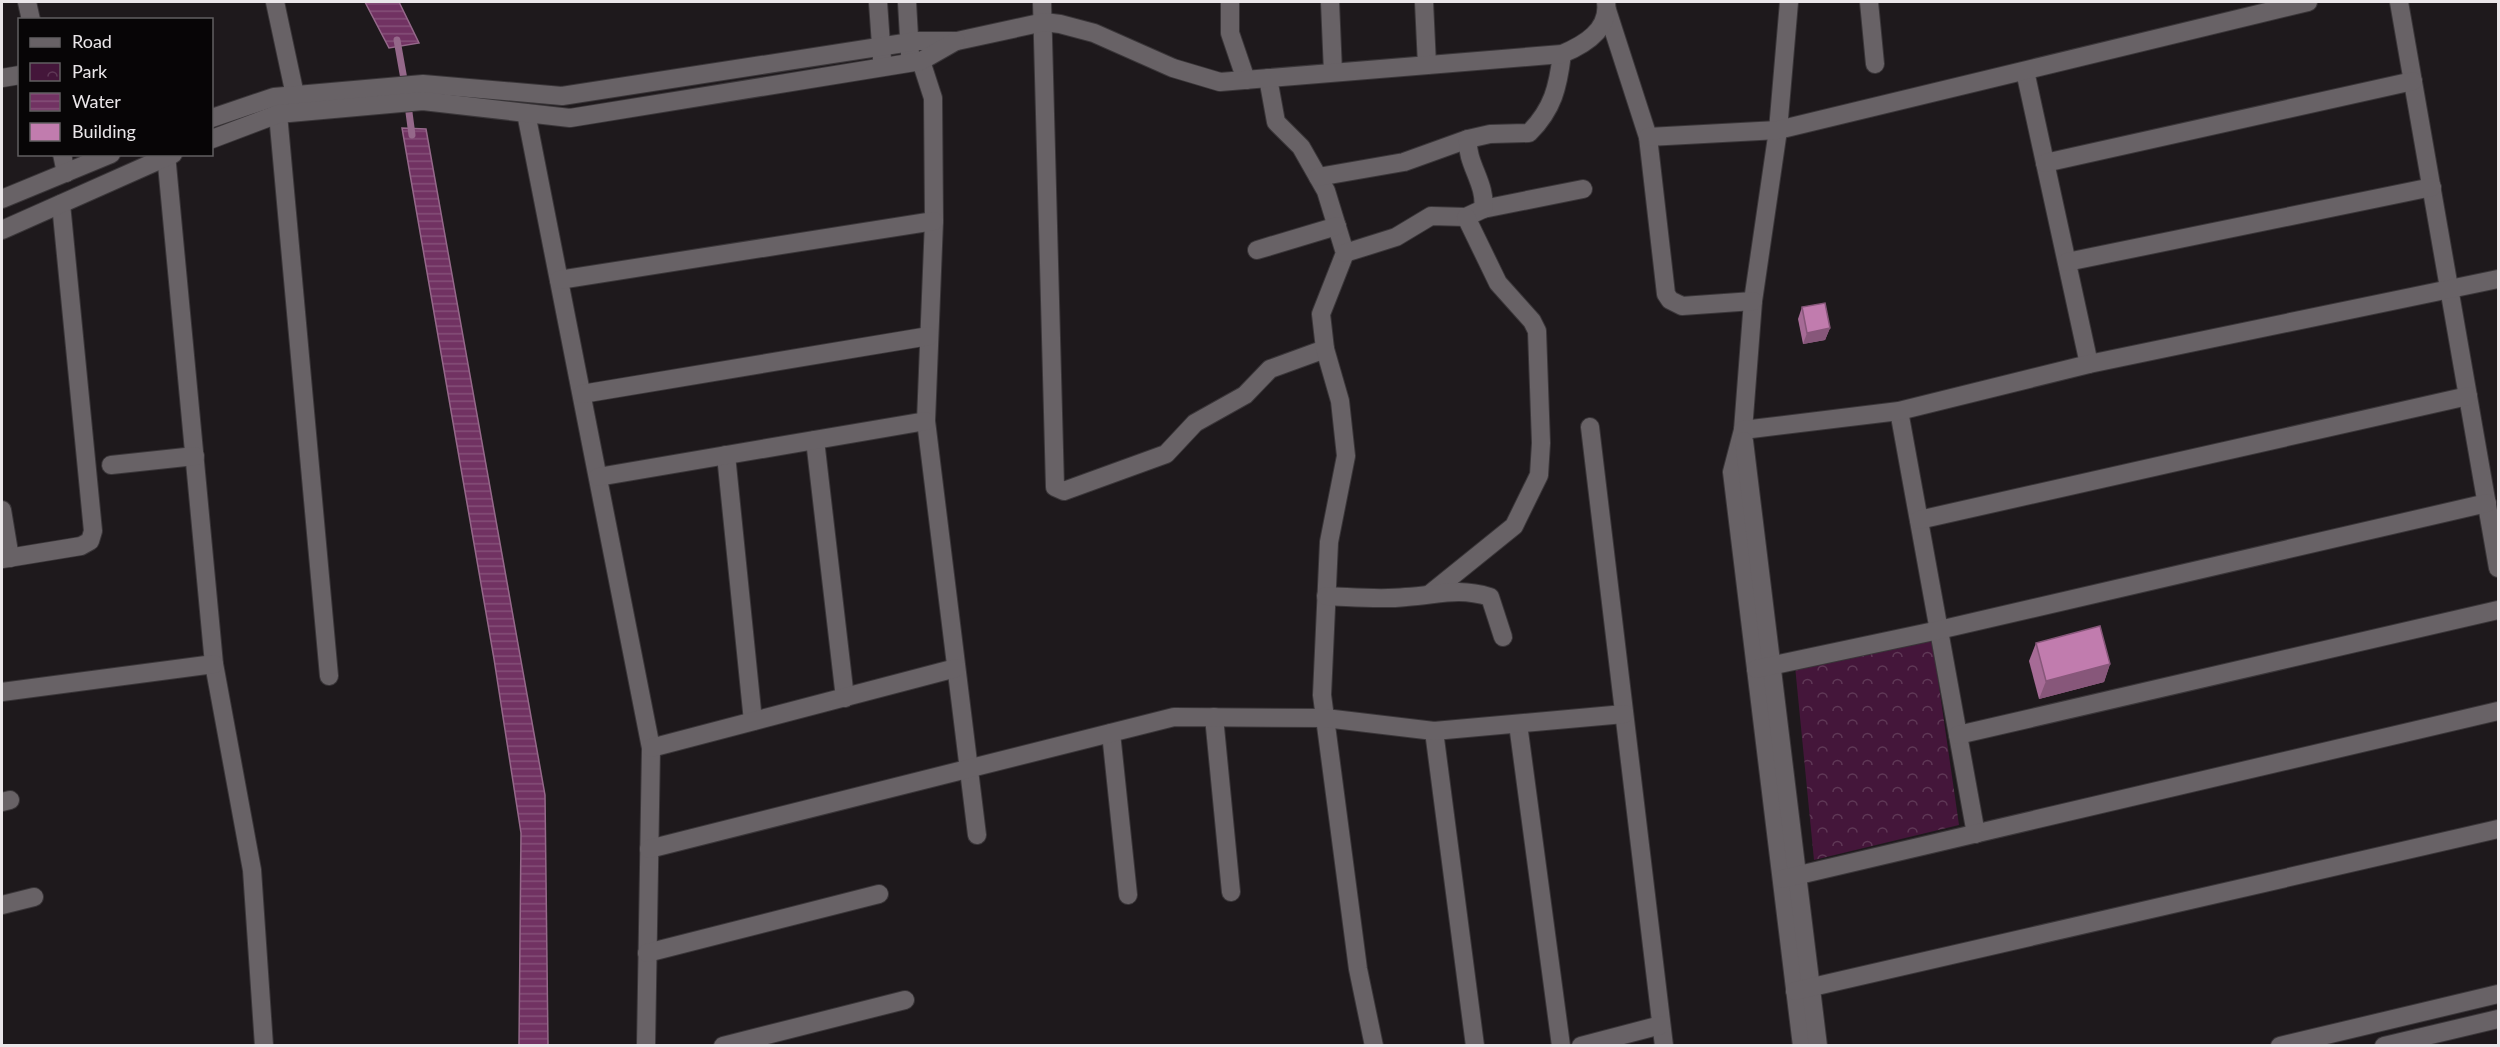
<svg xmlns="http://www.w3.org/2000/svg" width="2500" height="1047" viewBox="0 0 2500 1047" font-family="Lato,sans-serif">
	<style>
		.park { fill: url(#park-crowns) }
		.water { fill: url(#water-rules); stroke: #95688a; stroke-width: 1.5 }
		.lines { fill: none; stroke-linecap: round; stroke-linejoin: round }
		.stream { stroke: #95688a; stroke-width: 7 }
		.street-casing { stroke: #3a3639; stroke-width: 20 }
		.secondary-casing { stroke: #3a3639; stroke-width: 20 }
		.street { stroke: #686266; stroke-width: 18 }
		.secondary { stroke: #686266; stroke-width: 18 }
		.wall { fill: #a66b96 }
		.shaded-wall { fill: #87577a }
		.building { fill: #c17cae; stroke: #87577a; stroke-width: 1.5 }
	</style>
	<defs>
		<pattern id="park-crowns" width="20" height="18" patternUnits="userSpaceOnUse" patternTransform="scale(1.5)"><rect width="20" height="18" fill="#44163a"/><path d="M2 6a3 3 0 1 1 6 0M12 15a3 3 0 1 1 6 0" fill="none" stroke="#5f3856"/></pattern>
		<pattern id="water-rules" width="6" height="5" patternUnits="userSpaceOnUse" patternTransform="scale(1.5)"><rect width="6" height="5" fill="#713262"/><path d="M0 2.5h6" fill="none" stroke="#855078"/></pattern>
	</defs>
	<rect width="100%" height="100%" fill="#1e191c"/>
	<!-- park -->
	<path class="park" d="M1932 638 1959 825 1814 860 1795 666Z"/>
	<!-- water -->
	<g class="water">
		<path d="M365 2H399L419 43 389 48Z"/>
		<path d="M402 128 426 129 545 795 548 1045H519L521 833 494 659Z"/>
	</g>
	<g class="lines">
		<!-- stream -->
		<g class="stream">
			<path d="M397 40 405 85"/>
			<path d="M408 105 412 135"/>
		</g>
		<!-- street casing -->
		<g class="street-casing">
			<g id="street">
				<path d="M27 2 31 20"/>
				<path d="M275 2 295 95"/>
				<path d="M1042 2 1055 487 1064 491 1166 454 1195 423 1245 395 1270 369 1325 349"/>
				<path d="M1230 2V33L1246 80"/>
				<path d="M1330 2 1333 72"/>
				<path d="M1424 2 1427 65"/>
				<path d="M1789 2 1778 130 1753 301 1743 430 1732 472 1802 1046"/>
				<path d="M1869 2 1875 64"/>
				<path d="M2399 2 2498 568"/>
				<path d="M1607 10 1648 137 1666 294 1670 300 1682 306 1753 301"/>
				<path d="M921 61 933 98 934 221 926 421 977 835"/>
				<path d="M2025 71 2089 364"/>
				<path d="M2 78 20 75"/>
				<path d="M1268 78 1276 122 1301 147 1326 191 1345 253 1321 314 1325 349 1340 401 1346 456 1329 542 1322 695 1358 969 1374 1046"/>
				<path d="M526 113 651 748 646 1046"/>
				<path d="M278 114 329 676"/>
				<path d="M1648 137 1778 130 2308 2"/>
				<path d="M62 154 66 173"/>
				<path d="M166 154 214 664 252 870 264 1046"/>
				<path d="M2045 163 2413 81"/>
				<path d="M1318 177 1404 162 1468 139"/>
				<path d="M1483 209 1583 189"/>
				<path d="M1257 250 1337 226"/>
				<path d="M1345 253 1396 237 1431 216 1466 217 1483 209C1487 184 1466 164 1468 139L1490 134 1529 133C1553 109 1558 87 1562 54"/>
				<path d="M2067 262 2432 187"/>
				<path d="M559 280 934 221"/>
				<path d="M582 394 929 336"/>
				<path d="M1899 411 1976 834"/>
				<path d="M1590 427 1664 1046"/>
				<path d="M1743 430 1899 411 2089 364 2498 279"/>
				<path d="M815 440 845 698"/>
				<path d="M1744 441 1818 1046"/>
				<path d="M726 455 753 721"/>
				<path d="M111 465 195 456"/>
				<path d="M598 477 926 421"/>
				<path d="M2 510 10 558"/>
				<path d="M1919 520 2468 396"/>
				<path d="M2 559 81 546 90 541 93 531 61 204"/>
				<path d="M1431 593 1514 526 1539 475 1541 443 1537 331 1532 321 1498 283 1466 217"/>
				<path d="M1326 596C1353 597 1380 600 1406 597 1439 595 1457 587 1490 597L1503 637"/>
				<path d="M1756 669 1939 630 2487 503"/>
				<path d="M2 692 214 664"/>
				<path d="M1214 717 1231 892"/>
				<path d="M1518 724 1561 1046"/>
				<path d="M1434 731 1475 1046"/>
				<path d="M1111 733 1128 895"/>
				<path d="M1958 735 2498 610"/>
				<path d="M651 748 956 668"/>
				<path d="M2 802 10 800"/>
				<path d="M649 849 1174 717 1325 718 1434 731 1624 714"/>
				<path d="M1782 879 2498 711"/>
				<path d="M2 905 34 897"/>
				<path d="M647 953 879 894"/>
				<path d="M1795 991 2498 829"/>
				<path d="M723 1046 905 1000"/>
				<path d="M1581 1046 1661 1025"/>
			</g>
		</g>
		<!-- secondary casing -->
		<g class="secondary-casing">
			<g id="secondary">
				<path d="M878 2 882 59"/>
				<path d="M907 2 910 54"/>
				<path d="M212 118 274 97 423 84 562 96 917 41H957L1044 22 1060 24 1094 33 1173 68 1220 82 1562 54C1584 45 1610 30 1606 2"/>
				<path d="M212 139 278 114 423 101 570 118 921 61 956 41"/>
				<path d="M2 199 111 154"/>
				<path d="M2 230 173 154"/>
				<path d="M2280 1046 2498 994"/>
				<path d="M2384 1046 2498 1019"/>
			</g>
		</g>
		<!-- street -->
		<use href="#street" class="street"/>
		<!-- secondary -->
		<use href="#secondary" class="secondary"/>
	</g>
	<!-- wall -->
	<g class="wall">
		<path d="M1802 307 1830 328 1825 340 1803 344 1798 319Z"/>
		<path d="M2036 643 2110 664 2104 682 2039 699 2029 661Z"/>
	</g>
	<!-- shaded-wall -->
	<g class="shaded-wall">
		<path d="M1830 328 1825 340 1803 344 1807 333Z"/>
		<path d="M2110 664 2104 682 2039 699 2046 681Z"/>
	</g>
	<!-- building -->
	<g class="building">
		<path d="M1825 303 1830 328 1807 333 1802 307Z"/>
		<path d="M2100 626 2110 664 2046 681 2036 643Z"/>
	</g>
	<!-- border -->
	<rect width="2500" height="1047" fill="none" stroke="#eae6e9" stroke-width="6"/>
	<!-- legend -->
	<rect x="18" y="18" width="195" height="138" fill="#070506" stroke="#625f61" stroke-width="1.5"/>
	<rect x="30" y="38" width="30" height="9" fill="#686266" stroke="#625f61" stroke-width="1.5"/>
	<text x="72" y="48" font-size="18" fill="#eae6e9">Road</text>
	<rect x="30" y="63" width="30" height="18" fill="url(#park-crowns)" stroke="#625f61" stroke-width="1.5"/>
	<text x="72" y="78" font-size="18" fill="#eae6e9">Park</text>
	<rect x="30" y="93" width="30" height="18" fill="url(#water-rules)" stroke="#625f61" stroke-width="1.5"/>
	<text x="72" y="108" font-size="18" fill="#eae6e9">Water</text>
	<rect x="30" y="123" width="30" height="18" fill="#c17cae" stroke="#625f61" stroke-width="1.5"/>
	<text x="72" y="138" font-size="18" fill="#eae6e9">Building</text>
</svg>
